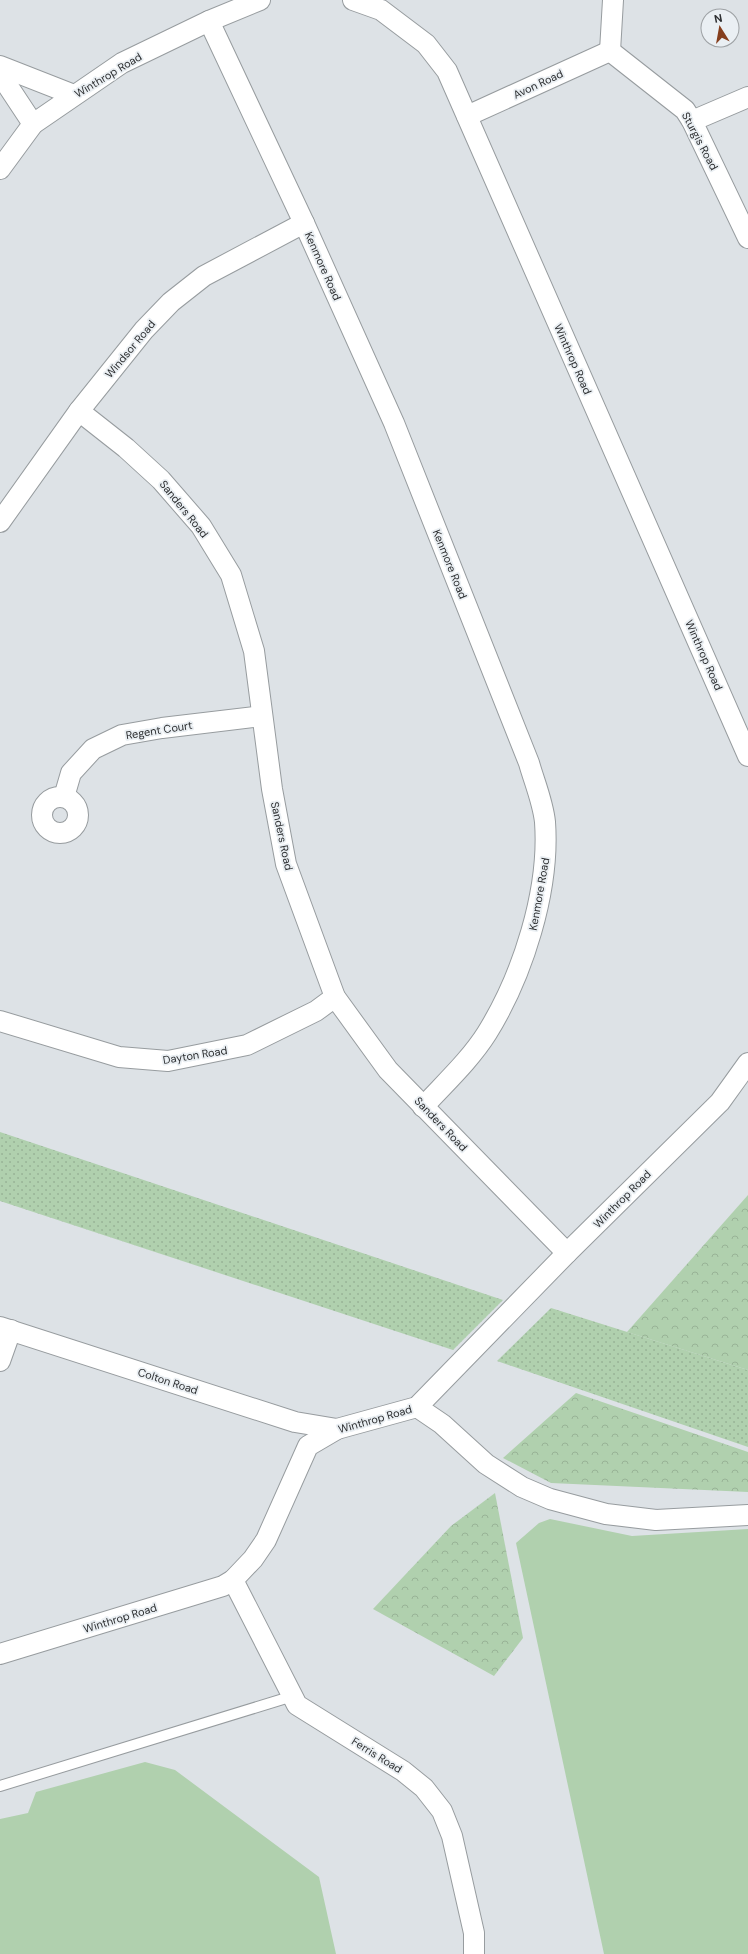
<svg xmlns="http://www.w3.org/2000/svg" width="748" height="1954" viewBox="0 0 748 1954" font-family="'DM Sans',sans-serif">
	<style>
		.grass { fill: url(#grass-dots) }
		.forest { fill: url(#forest-crowns) }
		.green { fill: #b0d0ae }
		.lines { fill: none; stroke-linecap: round; stroke-linejoin: round }
		.service-casing { stroke: #979c9f; stroke-width: 12 }
		.minor-casing { stroke: #979c9f; stroke-width: 22 }
		.service { stroke: #fff; stroke-width: 10 }
		.minor { stroke: #fff; stroke-width: 20 }
		.labels { text-anchor: middle; stroke-width: 3.5; stroke-linejoin: round; paint-order: stroke }
		.street-label { font-size: 11px; fill: #2c2e30; stroke: #eaeff3 }
	</style>
	<defs>
		<pattern id="grass-dots" width="8" height="8" patternUnits="userSpaceOnUse"><rect width="8" height="8" fill="#b0d0ae"/><path d="M2 2h.1M6 6h.1" fill="none" stroke="#98b396" stroke-width="1.8" stroke-linecap="round"/></pattern>
		<pattern id="forest-crowns" width="20" height="18" patternUnits="userSpaceOnUse"><rect width="20" height="18" fill="#b0d0ae"/><path d="M2 6a3 3 0 1 1 6 0M12 15a3 3 0 1 1 6 0" fill="none" stroke="#98b396"/></pattern>
	</defs>
	<rect width="100%" height="100%" fill="#dde2e6"/>
	<!-- grass -->
	<g class="grass">
		<path d="M0 1132 503 1300 453 1350 0 1201Z"/>
		<path d="M551 1308 748 1370V1447L497 1361Z"/>
	</g>
	<!-- forest -->
	<g class="forest">
		<path d="M748 1195V1370L627 1332Z"/>
		<path d="M576 1393 748 1452V1492L551 1483 503 1458Z"/>
		<path d="M495 1493 523 1638 494 1676 373 1609 451 1526Z"/>
	</g>
	<!-- green -->
	<g class="green">
		<path d="M550 1519 632 1536 748 1529V1954H604L516 1543 539 1523Z"/>
		<path d="M145 1762 175 1770 319 1877 336 1954H0V1819L28 1813 36 1792Z"/>
	</g>
	<g class="lines">
		<!-- service casing -->
		<g class="service-casing">
			<path id="service" d="M0 1786 293 1696"/>
		</g>
		<!-- minor casing -->
		<g class="minor-casing">
			<g id="minor">
				<path d="M353 0 381 10 426 44 447 71 748 756"/>
				<path d="M209 21 304 223 394 423 529 763C534 781 543 802 545 822 550 890 523 975 487 1033 470 1060 445 1083 423 1107"/>
				<path d="M610 51 685 110 692 121 748 238"/>
				<path d="M610 51 613 0"/>
				<path d="M0 66 74 95"/>
				<path d="M0 74 33 124"/>
				<path d="M467 116 610 51"/>
				<path d="M692 121 748 97"/>
				<path d="M0 169 33 124 122 63 209 21 260 0"/>
				<path d="M79 411 126 448 161 480 201 526 231 575 254 651 272 789 286 864 335 997 388 1070 567 1253"/>
				<path d="M0 522 79 411 144 330 171 302 204 276 304 223"/>
				<circle cx="60" cy="815" r="18"/>
				<path d="M64 797 71 773 93 749 122 735 162 728 262 716"/>
				<path d="M0 1021 119 1057 168 1061 247 1045 316 1011 335 997"/>
				<path d="M0 1327 295 1422 337 1429"/>
				<path d="M0 1361 11 1330"/>
				<path d="M417 1407 442 1424 486 1464 522 1487 550 1499 606 1514 656 1520 748 1515"/>
				<path d="M233 1580 297 1705 403 1771 424 1788 442 1811 452 1836 474 1933V1954"/>
				<path d="M0 1654 223 1586 233 1580 253 1559 266 1540 308 1446 337 1429 417 1407 567 1253 720 1102 748 1063"/>
			</g>
		</g>
		<!-- service -->
		<use href="#service" class="service"/>
		<!-- minor -->
		<use href="#minor" class="minor"/>
	</g>
	<g class="labels">
		<!-- street labels -->
		<g class="street-label">
			<text transform="translate(108 75) rotate(-31)" y="4">Winthrop Road</text>
			<text transform="translate(538 84) rotate(-25)" y="4">Avon Road</text>
			<text transform="translate(700 141) rotate(62)" y="4">Sturgis Road</text>
			<text transform="translate(323 266) rotate(66)" y="4">Kenmore Road</text>
			<text transform="translate(130 349) rotate(-50)" y="4">Windsor Road</text>
			<text transform="translate(573 359) rotate(66)" y="4">Winthrop Road</text>
			<text transform="translate(184 509) rotate(51)" y="4">Sanders Road</text>
			<text transform="translate(450 564) rotate(68)" y="4">Kenmore Road</text>
			<text transform="translate(704 655) rotate(66)" y="4">Winthrop Road</text>
			<text transform="translate(159 730) rotate(-9)" y="4">Regent Court</text>
			<text transform="translate(282 836) rotate(78)" y="4">Sanders Road</text>
			<text transform="translate(539 894) rotate(-80)" y="4">Kenmore Road</text>
			<text transform="translate(195 1055) rotate(-9)" y="4">Dayton Road</text>
			<text transform="translate(441 1124) rotate(46)" y="4">Sanders Road</text>
			<text transform="translate(622 1199) rotate(-45)" y="4">Winthrop Road</text>
			<text transform="translate(168 1381) rotate(18)" y="4">Colton Road</text>
			<text transform="translate(375 1419) rotate(-16)" y="4">Winthrop Road</text>
			<text transform="translate(120 1618) rotate(-17)" y="4">Winthrop Road</text>
			<text transform="translate(377 1755) rotate(32)" y="4">Ferris Road</text>
		</g>
	</g>
	<!-- north arrow -->
	<g transform="translate(720 28) rotate(349)"><circle r="19" fill="#eaeff3" stroke="#9ea2a5"/>
	<path d="M0-3L7 15L0 10L-7 15Z" fill="#853e1d"/>
	<text y="-6" font-size="11" font-weight="bold" text-anchor="middle" fill="#2c2e30">N</text>
	</g>
</svg>
